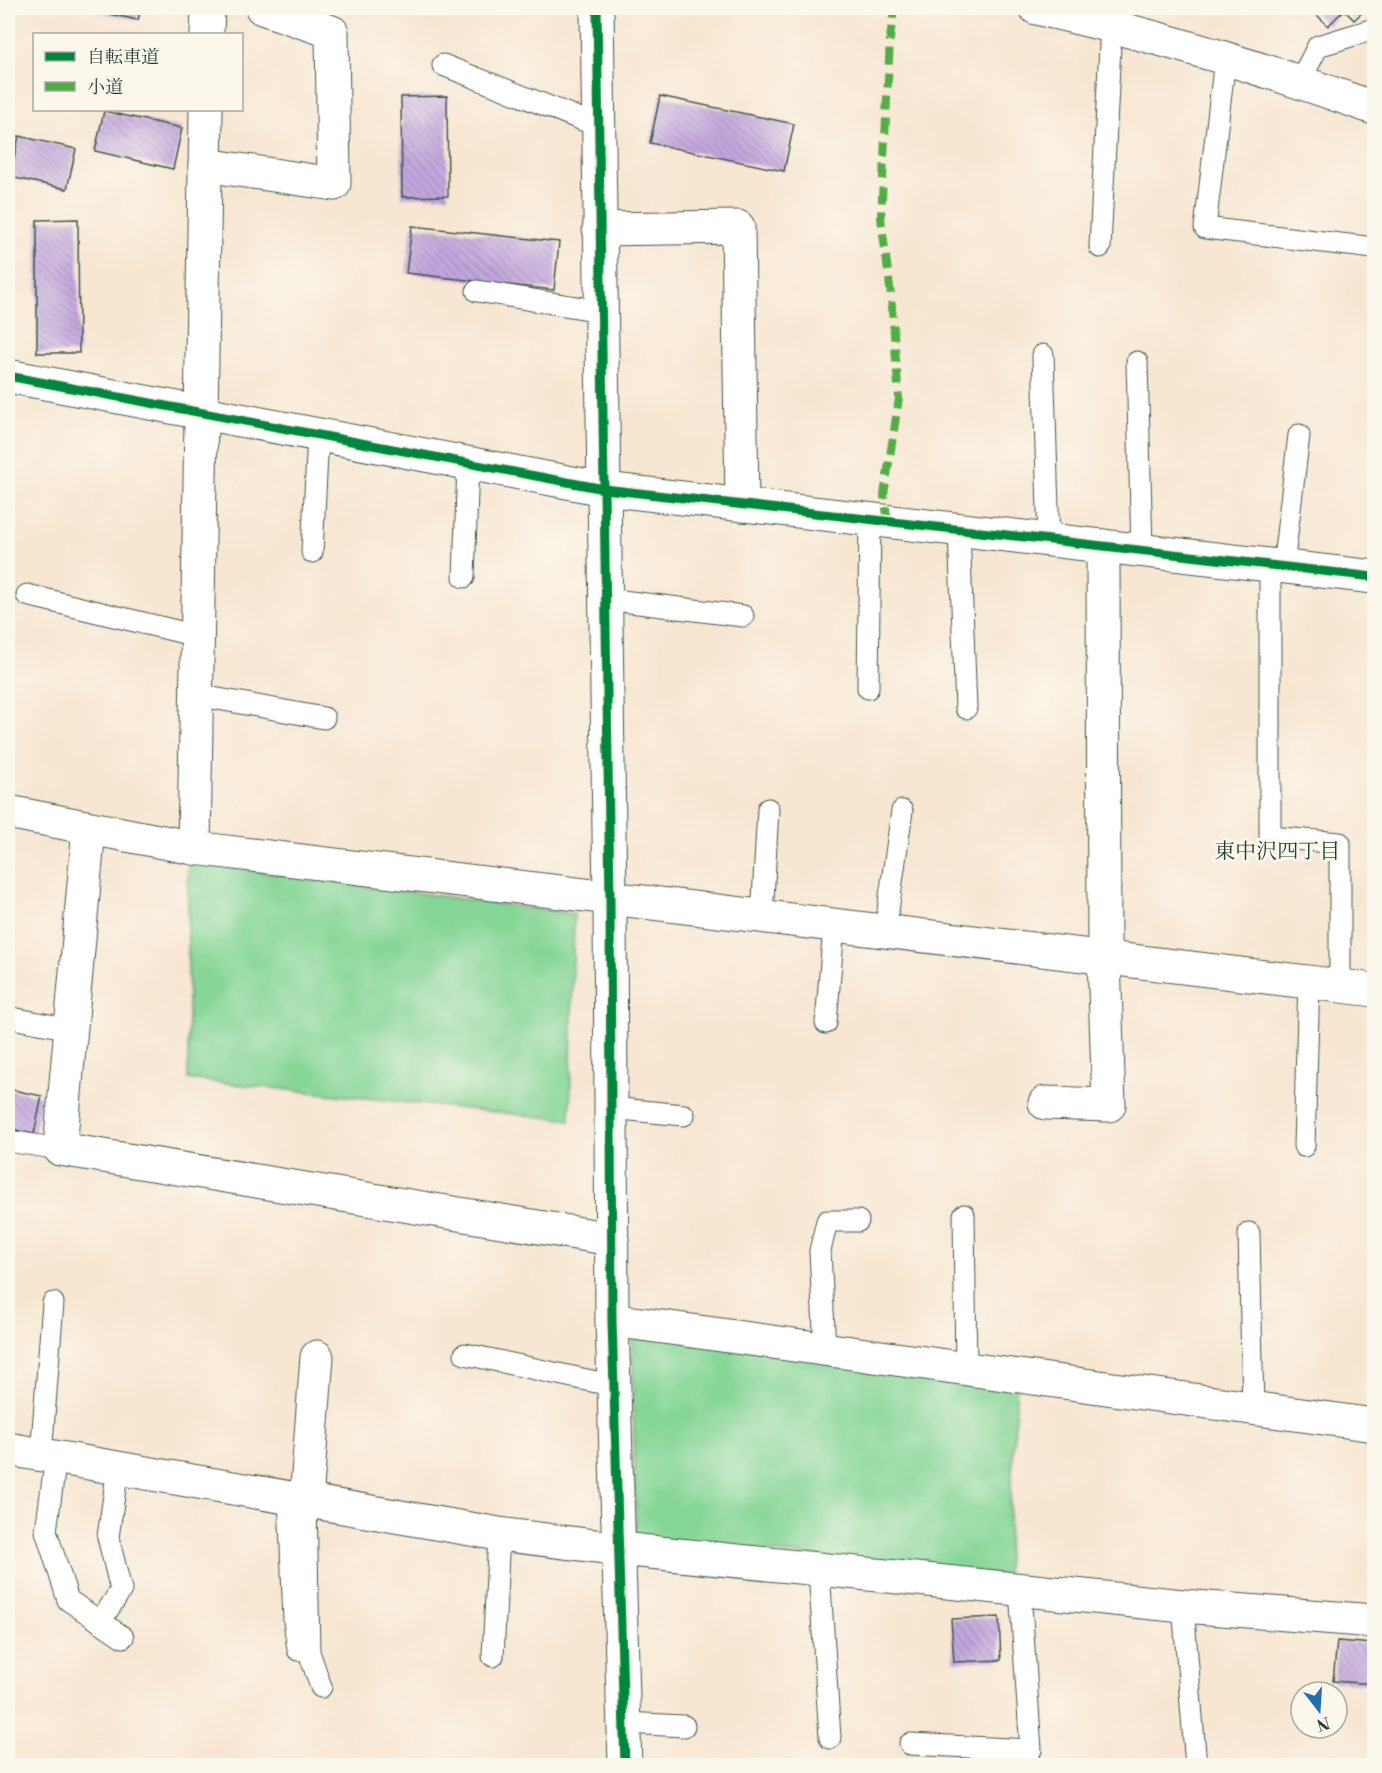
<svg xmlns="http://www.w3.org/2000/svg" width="1382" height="1773" viewBox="0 0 1382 1773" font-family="'Libre Bodoni','Noto Serif JP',serif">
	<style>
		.green { fill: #85d697; stroke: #528a66; stroke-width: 1.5 }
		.building { fill: url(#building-back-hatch) }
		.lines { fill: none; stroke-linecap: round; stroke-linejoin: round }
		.lane-casing { stroke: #3f564c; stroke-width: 23 }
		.street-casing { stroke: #3f564c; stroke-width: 35 }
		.lane { stroke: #fff; stroke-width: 21 }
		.street { stroke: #fff; stroke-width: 33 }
		.quiet { stroke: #52ad45; stroke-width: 8; stroke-dasharray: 15 8; stroke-linecap: butt }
		.cycleway-casing { stroke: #fbf7ec; stroke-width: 13 }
		.cycleway { stroke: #00873e; stroke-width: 9 }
		.labels { text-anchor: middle; stroke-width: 6; stroke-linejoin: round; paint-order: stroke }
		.neighbourhood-label { font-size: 21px; fill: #1f3d34; stroke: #fbf7ec }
	</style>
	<defs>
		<pattern id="building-back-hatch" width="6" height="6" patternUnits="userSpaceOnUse" patternTransform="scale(1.5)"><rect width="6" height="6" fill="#c3a7df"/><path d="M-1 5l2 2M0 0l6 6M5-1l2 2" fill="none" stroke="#9e89b6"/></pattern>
	</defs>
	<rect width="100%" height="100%" fill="#fbf7ec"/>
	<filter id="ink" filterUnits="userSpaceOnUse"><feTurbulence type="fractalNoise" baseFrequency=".0167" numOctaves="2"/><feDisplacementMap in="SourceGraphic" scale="12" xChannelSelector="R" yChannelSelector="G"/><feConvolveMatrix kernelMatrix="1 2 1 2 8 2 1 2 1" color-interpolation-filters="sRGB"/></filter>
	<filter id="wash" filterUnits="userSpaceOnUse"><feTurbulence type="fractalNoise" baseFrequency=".008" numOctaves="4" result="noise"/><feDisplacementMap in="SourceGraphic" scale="24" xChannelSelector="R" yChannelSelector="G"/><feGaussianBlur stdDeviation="1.35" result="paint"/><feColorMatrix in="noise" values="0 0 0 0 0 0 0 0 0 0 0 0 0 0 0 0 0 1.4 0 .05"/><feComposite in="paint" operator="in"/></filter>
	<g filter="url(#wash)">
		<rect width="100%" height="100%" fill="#f7e6d1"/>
		<!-- green -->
		<g class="green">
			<path d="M188 862 574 914 570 1120 188 1079Z"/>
			<path d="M642 1334 1017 1386 1006 1575 645 1540 636 1534 632 1340Z"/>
		</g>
		<g id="blocks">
			<!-- building -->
			<g class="building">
				<path d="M81 8H141L138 20Z"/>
				<path d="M1310 8H1367L1354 20 1344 10 1328 26Z"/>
				<path d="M447 96 448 196 402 197 401 97Z"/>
				<path d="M660 96 794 124 784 171 650 143Z"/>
				<path d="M104 111 182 128 173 169 95 151Z"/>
				<path d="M19 136 76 149 67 189 10 177Z"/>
				<path d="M78 219 79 353H37V220Z"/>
				<path d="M412 226 559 242 554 290 406 273Z"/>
				<path d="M8 1089 42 1096 34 1134 8 1128Z"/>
				<path d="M999 1617 1001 1660 954 1662 951 1619Z"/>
				<path d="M1337 1641 1374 1644V1684L1333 1681Z"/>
			</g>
		</g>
	</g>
	<g filter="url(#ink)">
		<use href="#blocks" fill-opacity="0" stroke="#3f564c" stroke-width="1.5"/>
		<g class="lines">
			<!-- lane casing -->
			<g class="lane-casing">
				<g id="lane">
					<path d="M1225 59 1205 228 1374 248"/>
					<path d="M443 65 598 126"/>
					<path d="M1300 81 1318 46 1374 29"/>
					<path d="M1100 247 1111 25"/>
					<path d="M477 291 601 311"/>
					<path d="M1043 355 1049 540"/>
					<path d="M1137 362 1142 550"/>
					<path d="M959 530 966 708"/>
					<path d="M312 552 318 436"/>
					<path d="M1270 565V837L1340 843V986"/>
					<path d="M1283 567 1299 435"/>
					<path d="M464 577 468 463"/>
					<path d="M27 595 197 636"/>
					<path d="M606 599 743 616"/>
					<path d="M868 688 870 519"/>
					<path d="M196 695 324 718"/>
					<path d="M762 917 768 809"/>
					<path d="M885 932 902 811"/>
					<path d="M12 1018 71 1029"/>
					<path d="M826 1023 834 926"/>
					<path d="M610 1108 684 1115"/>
					<path d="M8 1141 60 1149"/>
					<path d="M1304 1146 1309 982"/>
					<path d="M964 1215 966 1369"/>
					<path d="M1249 1233 1253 1408"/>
					<path d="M825 1349 820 1251 827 1221H858"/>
					<path d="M465 1354 615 1386"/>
					<path d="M41 1455 53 1303"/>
					<path d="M56 1457 46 1531 68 1600 123 1637"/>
					<path d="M289 1498 294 1620 298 1650"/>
					<path d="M306 1501 309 1652 321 1687"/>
					<path d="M819 1570 830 1738"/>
					<path d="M1183 1606 1196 1766"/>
					<path d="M100 1622 121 1590 108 1537 118 1468"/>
					<path d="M493 1656 499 1534"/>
					<path d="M625 1723 684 1726"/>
					<path d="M910 1744 1031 1750 1020 1590"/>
				</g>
			</g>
			<!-- street casing -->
			<g class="street-casing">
				<g id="street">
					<path d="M597 8 610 899 612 1320 625 1766"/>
					<path d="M1036 8C1151 34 1264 68 1374 108"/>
					<path d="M207 34 208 8"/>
					<path d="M205 165 334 184 332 32 262 8"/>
					<path d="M599 229 738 227 742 505"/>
					<path d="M8 376 604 489 1374 577"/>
					<path d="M8 812 194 848 1374 990"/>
					<path d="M89 828 60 1149 612 1239"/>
					<path d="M194 848 206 110"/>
					<path d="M1045 1103 1109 1105 1104 959 1103 546"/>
					<path d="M612 1320 1374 1425"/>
					<path d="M8 1449 499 1534 620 1549 1183 1606 1374 1621"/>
					<path d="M306 1501 317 1357"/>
				</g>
			</g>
			<!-- lane -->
			<use href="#lane" class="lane"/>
			<!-- street -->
			<use href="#street" class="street"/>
			<!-- quiet -->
			<path class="quiet" d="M888 522 884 495 899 398 891 295 881 218 890 39 894 8"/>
			<!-- cycleway casing -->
			<g class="cycleway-casing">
				<g id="cycleway">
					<path d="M597 8 610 899 612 1320 625 1766"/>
					<path d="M8 376 604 489 1374 577"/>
				</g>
			</g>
			<!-- cycleway -->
			<use href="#cycleway" class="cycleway"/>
		</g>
	</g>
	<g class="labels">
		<!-- neighbourhood labels -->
		<g class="neighbourhood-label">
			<text x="1277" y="858">東中沢四丁目</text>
		</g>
	</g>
	<!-- margin -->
	<rect width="1382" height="1773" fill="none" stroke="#fbf7ec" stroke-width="30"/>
	<!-- legend -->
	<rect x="33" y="33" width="210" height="78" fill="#fbf7ec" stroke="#a3ada2" stroke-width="1.5"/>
	<rect x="45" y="52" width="30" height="9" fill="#00873e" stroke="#a3ada2" stroke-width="1.5"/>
	<text x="87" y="63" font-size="18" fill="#1f3d34">自転車道</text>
	<rect x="45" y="82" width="30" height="9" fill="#52ad45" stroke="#a3ada2" stroke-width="1.5"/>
	<text x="87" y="93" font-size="18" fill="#1f3d34">小道</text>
	<!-- north arrow -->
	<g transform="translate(1319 1710) rotate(163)"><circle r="28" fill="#fbf7ec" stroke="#a3ada2" stroke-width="1.5"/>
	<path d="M0-4.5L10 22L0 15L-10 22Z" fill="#1f6fb2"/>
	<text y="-9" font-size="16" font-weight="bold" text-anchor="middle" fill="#1f3d34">N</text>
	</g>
</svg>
